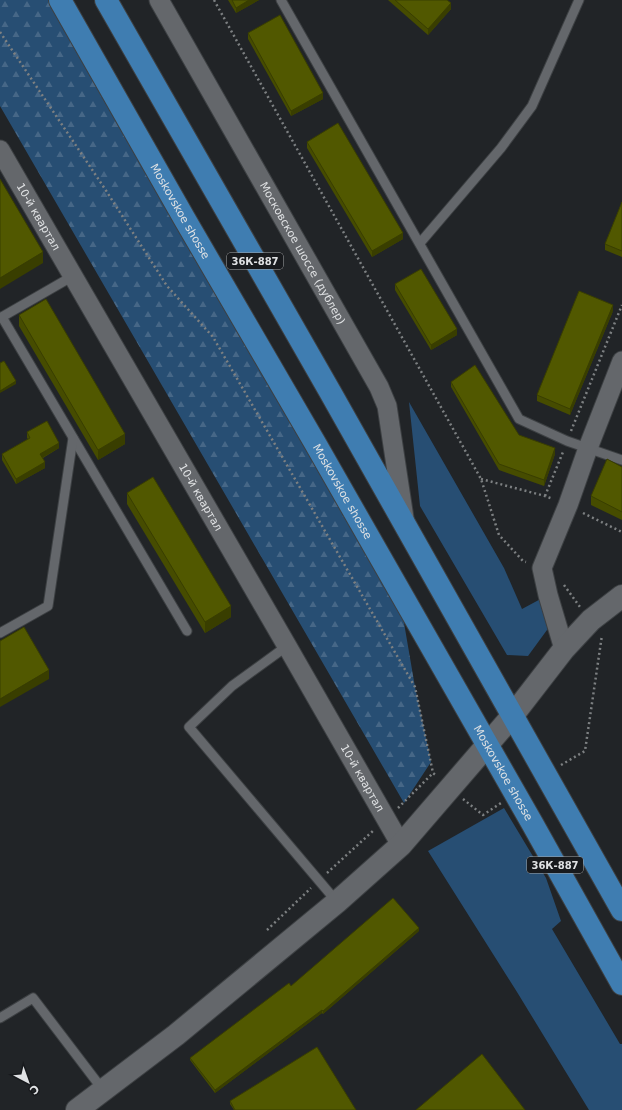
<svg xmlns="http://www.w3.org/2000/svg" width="622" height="1110" viewBox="0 0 622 1110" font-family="'DejaVu Sans',sans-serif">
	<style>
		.green { fill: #274e73 }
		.forest { fill: url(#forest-firs) }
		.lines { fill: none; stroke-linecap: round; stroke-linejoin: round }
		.lane-casing { stroke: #3d4043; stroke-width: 11 }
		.street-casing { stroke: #3d4043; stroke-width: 21 }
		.secondary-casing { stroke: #3d4043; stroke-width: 24 }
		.primary-casing { stroke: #3d4043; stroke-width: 24 }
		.path { stroke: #7d8082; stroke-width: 2.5; stroke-dasharray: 2 3; stroke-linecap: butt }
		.lane { stroke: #64676b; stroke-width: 9 }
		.street { stroke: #64676b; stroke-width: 19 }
		.secondary { stroke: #64676b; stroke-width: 22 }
		.primary { stroke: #3f7db1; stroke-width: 22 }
		.wall { fill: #464c00 }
		.shaded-wall { fill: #393e00 }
		.building { fill: #515800; stroke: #393e00 }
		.labels { text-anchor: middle; stroke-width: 4; stroke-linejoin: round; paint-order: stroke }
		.shield { fill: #181a1d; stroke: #a4a6a8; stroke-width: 1 }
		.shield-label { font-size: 10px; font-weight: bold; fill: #e0e2e4 }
		.street-label { font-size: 11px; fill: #e0e2e4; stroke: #181a1d }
	</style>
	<defs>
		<pattern id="forest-firs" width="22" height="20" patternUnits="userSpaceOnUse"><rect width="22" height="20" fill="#274e73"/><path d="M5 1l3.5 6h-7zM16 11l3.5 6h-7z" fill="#466787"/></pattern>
	</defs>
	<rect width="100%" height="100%" fill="#212427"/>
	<!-- green -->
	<g class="green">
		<path d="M409 402 504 568 522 609 548 595 555 619 528 656 507 655 420 506Z"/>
		<path d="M504 808 546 878 561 921 552 929 620 1044H622V1110H589L517 992 428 851Z"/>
	</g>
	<!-- forest -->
	<path class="forest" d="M0 0H60L398 588 415 687 431 762 404 803 0 106Z"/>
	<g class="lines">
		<!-- lane casing -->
		<g class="lane-casing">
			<g id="lane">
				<path d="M281 0 519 419 567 441 622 460"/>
				<path d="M420 243 501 148 532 106 579 0"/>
				<path d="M2 317 187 631"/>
				<path d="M0 318 73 276"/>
				<path d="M0 633 48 606 73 438"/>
				<path d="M287 646 232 686 189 727 337 902"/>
				<path d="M0 1018 33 998 103 1090"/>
			</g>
		</g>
		<!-- street casing -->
		<g class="street-casing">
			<g id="street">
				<path id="s1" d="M159 0 379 387 387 406 404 518"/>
				<path id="s2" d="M0 150 287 646 401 845"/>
				<path d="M564 649 548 595 542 568 568 505 588 448 622 361"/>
			</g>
		</g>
		<!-- secondary casing -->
		<g class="secondary-casing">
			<path id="secondary" d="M77 1110 176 1035 337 902 401 845 513 715 564 649 591 620 622 596"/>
		</g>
		<!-- primary casing -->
		<g class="primary-casing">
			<g id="primary">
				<path id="s3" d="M60 0 184 218 315 443 532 823 622 984"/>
				<path d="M106 0C280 302 452 606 622 910"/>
			</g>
		</g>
		<!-- path -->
		<g class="path">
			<path d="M214 0 481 479 499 535 523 561 526 562"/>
			<path d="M0 32 105 189 167 286 213 337 415 687 433 773 437 776"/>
			<path d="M571 431 622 305"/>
			<path d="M481 479 545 496 553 499"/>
			<path d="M545 496 563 452"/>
			<path d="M583 513 622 532"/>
			<path d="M564 585 580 607"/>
			<path d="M561 765 585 751 602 635"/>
			<path d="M463 799 483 815 501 803"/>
			<path d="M398 808 433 773"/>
			<path d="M327 873 374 830"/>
			<path d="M267 930 311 888"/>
		</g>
		<!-- lane -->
		<use href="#lane" class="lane"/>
		<!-- street -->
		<use href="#street" class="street"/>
		<!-- secondary -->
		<use href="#secondary" class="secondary"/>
		<!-- primary -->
		<use href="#primary" class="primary"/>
	</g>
	<!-- wall -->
	<g class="wall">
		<path d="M228 0H259L236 13Z"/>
		<path d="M388 0H447L451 9 428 35Z"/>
		<path d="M248 33 323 99 291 116 248 39Z"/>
		<path d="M307 142 403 239 372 257 307 148Z"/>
		<path d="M622 202V257L605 250V244Z"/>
		<path d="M395 284 457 335 431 350 395 290Z"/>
		<path d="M613 311 570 415 537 401V395Z"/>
		<path d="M19 315 125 444 98 460 19 326Z"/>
		<path d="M451 382 519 435 555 454 544 486 499 470 451 387Z"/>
		<path d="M27 432 59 448 43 458 45 468 16 484 2 460V454L28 439 27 438Z"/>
		<path d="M622 467V520L591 505V496Z"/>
		<path d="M127 493 231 617 205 633 127 504Z"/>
		<path d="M419 931 323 1014 322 1013 215 1093 190 1060V1058L291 986Z"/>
		<path d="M230 1101 356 1110H234L230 1104Z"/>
	</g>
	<!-- shaded-wall -->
	<g class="shaded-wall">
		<path d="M249 0H259L236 13V8Z"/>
		<path d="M451 3V9L428 35V29Z"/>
		<path d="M323 93V99L291 116V111Z"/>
		<path d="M403 233V239L372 257V251Z"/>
		<path d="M43 252V263L0 289V278Z"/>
		<path d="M613 305V311L570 415V409Z"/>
		<path d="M457 329V335L431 350V345Z"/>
		<path d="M16 381V384L0 393V391Z"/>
		<path d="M125 434V444L98 460V450Z"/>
		<path d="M59 443V448L40 459V454Z"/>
		<path d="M555 448V454L544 486V480Z"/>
		<path d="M45 462V468L16 484V479Z"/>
		<path d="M231 606V617L205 633V622Z"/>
		<path d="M49 670V679L0 707V699Z"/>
		<path d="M419 928V931L323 1014V1011Z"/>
		<path d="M322 1010V1013L215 1093V1090Z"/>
	</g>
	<!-- building -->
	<g class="building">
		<path d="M232 0H249L236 8Z"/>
		<path d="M395 0H447L451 3 428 29Z"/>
		<path d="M280 15 323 93 291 111 248 33Z"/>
		<path d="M338 123 403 233 372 251 307 142Z"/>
		<path d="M0 179 43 252 0 278Z"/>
		<path d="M622 202V251L605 244Z"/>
		<path d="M421 269 457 329 431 345 395 284Z"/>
		<path d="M579 291 613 305 570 409 537 395Z"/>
		<path d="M46 299 125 434 98 450 19 315Z"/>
		<path d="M4 361 16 381 0 391V363Z"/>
		<path d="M475 365 519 435 555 448 544 480 499 464 451 382Z"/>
		<path d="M47 421 59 443 40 454 45 462 16 479 2 454 30 438 27 432Z"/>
		<path d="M607 459 622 467V512L591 496Z"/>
		<path d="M153 477 231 606 205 622 127 493Z"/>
		<path d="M24 627 49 670 0 699V641Z"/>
		<path d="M393 898 419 928 323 1011 322 1010 215 1090 190 1058 289 983 291 986Z"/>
		<path d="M317 1047 356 1110H235L230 1101Z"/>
		<path d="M482 1054 525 1110H416Z"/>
	</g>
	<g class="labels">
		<!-- shield labels -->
		<g class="shield">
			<rect x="227" y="253" width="56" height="16" rx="3"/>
			<rect x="527" y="857" width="56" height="16" rx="3"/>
		</g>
		<g class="shield-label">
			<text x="255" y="265">36К-887</text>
			<text x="555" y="869">36К-887</text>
		</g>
		<!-- street labels -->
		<g class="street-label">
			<text dy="4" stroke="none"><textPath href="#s3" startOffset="243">Moskovskoe shosse</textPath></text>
			<text dy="4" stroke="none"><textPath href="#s2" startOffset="77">10-й квартал</textPath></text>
			<text dy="4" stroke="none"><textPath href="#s1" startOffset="291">Московское шоссе (дублер)</textPath></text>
			<text dy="4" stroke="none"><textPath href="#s3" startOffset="567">Moskovskoe shosse</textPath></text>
			<text dy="4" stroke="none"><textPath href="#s2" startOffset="401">10-й квартал</textPath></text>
			<text dy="4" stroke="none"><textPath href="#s3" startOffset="891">Moskovskoe shosse</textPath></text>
			<text dy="4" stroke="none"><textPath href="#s2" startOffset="725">10-й квартал</textPath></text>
		</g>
	</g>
	<!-- north arrow -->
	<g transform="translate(28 1082) rotate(139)" stroke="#181a1d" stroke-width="3" paint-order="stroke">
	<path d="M0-3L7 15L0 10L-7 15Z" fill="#e0e2e4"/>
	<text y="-6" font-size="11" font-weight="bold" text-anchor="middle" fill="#e0e2e4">С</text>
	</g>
</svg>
